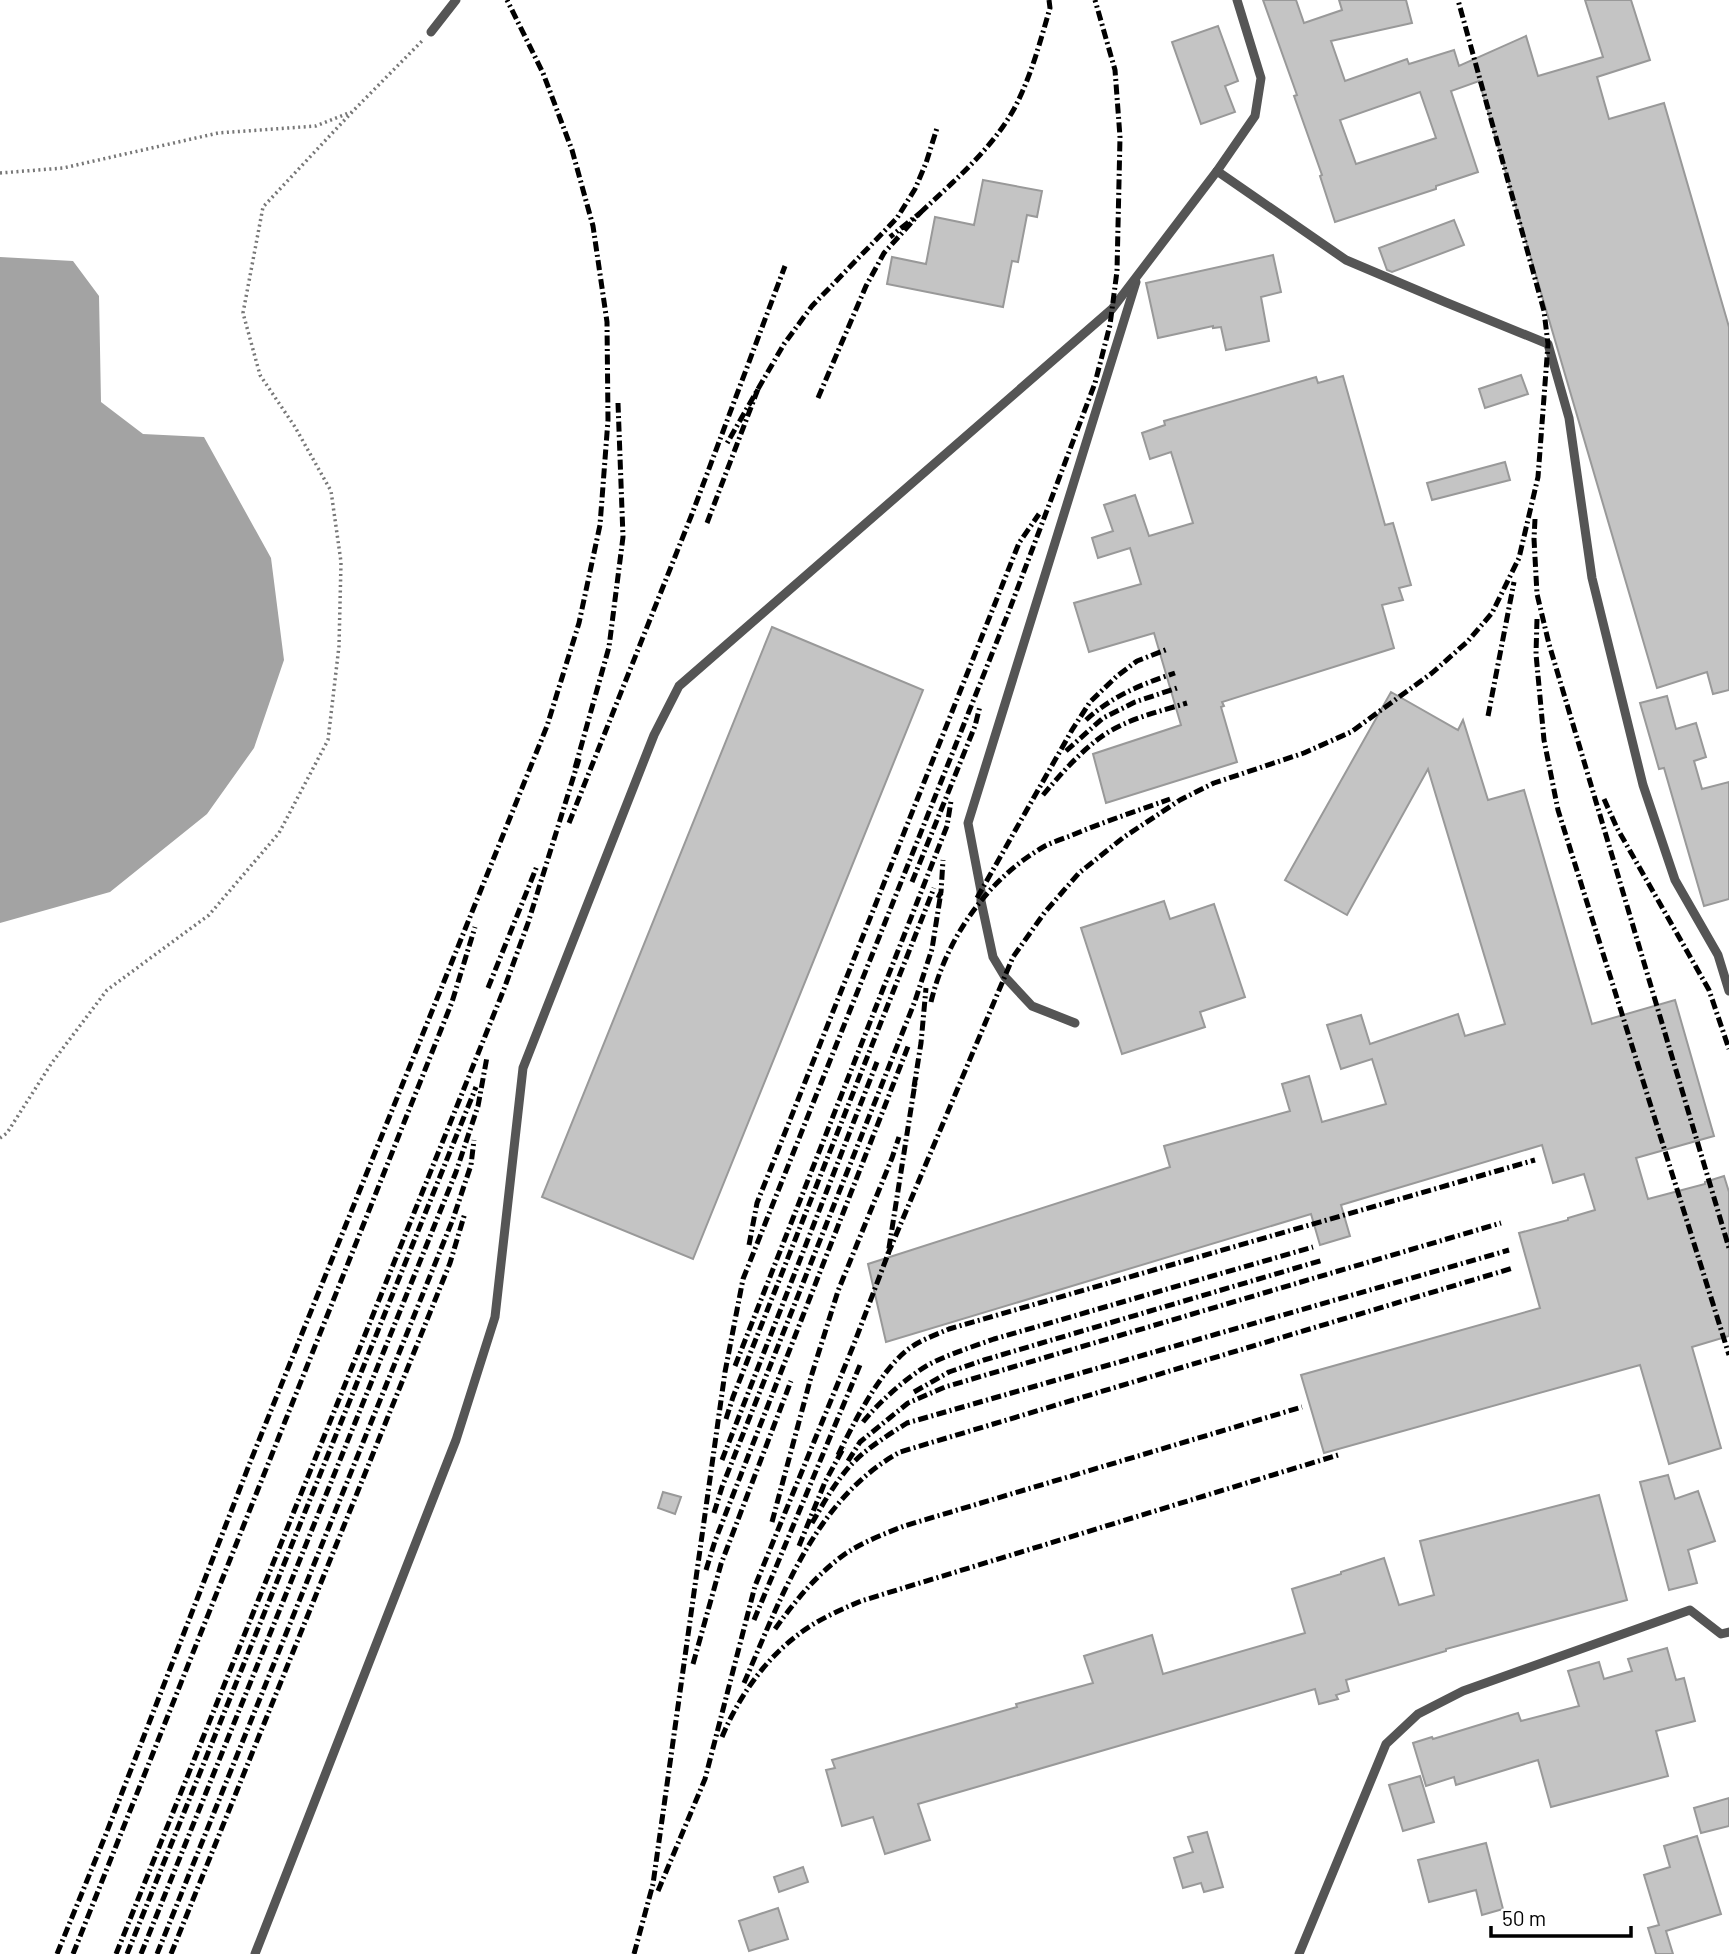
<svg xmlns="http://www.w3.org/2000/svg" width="1729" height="1954" viewBox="0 0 1729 1954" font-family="Barlow,sans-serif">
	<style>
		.water { fill: #a3a3a3 }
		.building { fill: #c4c4c4; stroke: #999; stroke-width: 2; fill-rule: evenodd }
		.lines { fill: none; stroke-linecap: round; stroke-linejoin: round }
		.path { stroke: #777; stroke-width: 3.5; stroke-dasharray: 2 3.5; stroke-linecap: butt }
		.service { stroke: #555; stroke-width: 9 }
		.rail { stroke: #000; stroke-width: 5; stroke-dasharray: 10 3.5 2 3.5; stroke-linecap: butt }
	</style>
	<rect width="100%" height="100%" fill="#fff"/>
	<!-- water -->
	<path class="water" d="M0 257 73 261 99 296 101 402 143 434 204 437 271 558 284 660 254 748 207 814 110 892 0 923Z"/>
	<!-- building -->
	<g class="building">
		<path d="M1263 0H1296L1304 23 1342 10 1339 0H1406L1412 23 1331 41 1345 81 1407 59 1409 64 1454 50 1459 66 1526 36 1538 76 1603 57 1585 0H1631L1650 60 1597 77 1609 119 1664 103 1729 327V690L1713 694 1707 672 1657 688 1479 81 1451 91 1478 172 1436 186V189L1335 222 1320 176 1322 175 1294 96 1297 95ZM1420 92 1436 138 1356 164 1340 120Z"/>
		<path d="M1218 26 1238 81 1225 86 1235 112 1201 124 1172 42Z"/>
		<path d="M983 180 1042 191 1037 217 1027 215 1018 262 1012 261 1003 307 887 284 892 257 926 264 935 217 974 225Z"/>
		<path d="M1454 220 1464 245 1392 272 1387 270 1379 248Z"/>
		<path d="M1273 255 1281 292 1261 297 1269 341 1226 350 1221 327 1213 328V326L1158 338 1146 283Z"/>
		<path d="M1521 375 1528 394 1485 408 1479 389Z"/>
		<path d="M1343 376 1385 525 1393 523 1411 585 1399 588 1403 600 1382 605 1394 648 1222 702 1224 706 1221 707 1237 762 1106 803 1093 754 1181 725 1154 633 1089 652 1074 603 1141 584 1130 548 1098 558 1092 538 1113 531 1104 505 1135 495 1149 536 1193 523 1171 452 1150 459 1142 433 1165 425 1164 421 1316 377 1318 383Z"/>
		<path d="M1505 462 1510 480 1432 500 1427 483Z"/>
		<path d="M772 627 923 690 693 1259 542 1197Z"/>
		<path d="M1391 692 1458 730 1463 720 1488 800 1524 790 1592 1024 1675 1000 1714 1136 1636 1158 1648 1199 1705 1184V1182L1724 1176 1729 1192V1336L1692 1347 1721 1448 1669 1464 1640 1365 1324 1453 1301 1375 1540 1308 1519 1233 1568 1220V1218L1595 1210 1584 1174 1553 1183 1542 1145 1341 1205 1350 1236 1320 1245 1311 1214 886 1342 868 1264 1170 1167 1164 1146 1290 1111 1282 1084 1309 1076 1322 1122 1386 1104 1372 1059 1341 1069 1327 1025 1361 1015 1370 1044 1458 1014 1465 1036 1505 1024 1428 769 1347 915 1285 880Z"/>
		<path d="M1667 696 1676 729 1696 723 1706 757 1694 761 1702 789 1729 782V899L1704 906 1664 768 1659 769 1640 703Z"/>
		<path d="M1164 901 1170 919 1214 904 1245 997 1200 1012 1205 1027 1122 1054 1081 928Z"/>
		<path d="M1668 1475 1675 1499 1698 1491 1715 1541 1688 1550 1697 1583 1669 1590 1640 1482Z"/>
		<path d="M663 1492 681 1497 675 1514 658 1508Z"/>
		<path d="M1599 1495 1627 1600 1446 1649V1651L1346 1680 1349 1691 1336 1695 1338 1699 1319 1704 1315 1689 918 1804 930 1840 885 1854 873 1817 842 1826 826 1770 835 1768 832 1760 1017 1707 1016 1704 1093 1683 1084 1656 1152 1635 1163 1674 1305 1633 1292 1589 1341 1574V1572L1384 1558 1399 1605 1434 1595 1420 1541Z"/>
		<path d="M1667 1648 1676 1680 1684 1678 1695 1721 1656 1731 1668 1776 1551 1807 1538 1760 1456 1785 1454 1777 1426 1786 1413 1743 1432 1737 1433 1739 1518 1713 1521 1721 1579 1706 1568 1671 1599 1662 1604 1679 1632 1671 1628 1659Z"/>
		<path d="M1420 1776 1434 1822 1403 1831 1389 1785Z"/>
		<path d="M1729 1798V1826L1701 1833 1694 1808Z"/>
		<path d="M1207 1832 1223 1887 1204 1892 1201 1883 1183 1888 1174 1858 1193 1852 1188 1837Z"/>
		<path d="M1697 1836 1721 1914 1666 1931 1673 1954H1656L1648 1928 1659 1925 1644 1875 1670 1867 1664 1846Z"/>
		<path d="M1486 1843 1503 1909 1482 1915 1476 1890 1429 1902 1418 1860Z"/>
		<path d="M803 1867 808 1882 779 1892 774 1877Z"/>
		<path d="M778 1908 788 1939 749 1951 739 1921Z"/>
	</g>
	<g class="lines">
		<!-- path -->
		<g class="path">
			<path d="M0 173 63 168 218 133 316 126 351 112"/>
			<path d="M0 1138 7 1133 51 1064 107 990 209 915 279 833 328 740 339 646 341 562 331 491 295 427 260 375 243 313 263 207 353 111 422 41"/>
		</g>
		<!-- service -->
		<g class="service">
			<path d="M431 32 456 0"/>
			<path d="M1217 171 1346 260 1445 302 1548 344 1569 418 1592 578 1643 785 1675 880 1718 955 1729 991"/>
			<path d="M1075 1023 1032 1006 1005 977 993 957 981 901V891L968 823 1136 282"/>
			<path d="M255 1954 456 1440 495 1317 523 1068 654 735 679 686 1112 309 1217 171 1255 116 1261 78 1237 0"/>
			<path d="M1299 1954 1386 1744 1418 1714 1463 1691 1690 1610 1721 1634 1729 1632"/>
		</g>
		<!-- rail -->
		<g class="rail">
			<path d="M920 213C954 181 991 150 1014 109 1031 77 1040 42 1050 8L1049 0"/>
			<path d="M758 389 784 344 812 306 897 218 915 189 926 163 937 128"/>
			<path d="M818 398 866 286 884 253 920 213 890 237"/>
			<path d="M1535 519 1534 539 1537 594 1549 644 1729 1248"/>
			<path d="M707 523 758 389 726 445"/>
			<path d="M1537 619 1536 654 1544 740 1558 810 1729 1355"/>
			<path d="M1488 716 1514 582"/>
			<path d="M1086 720C1112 696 1142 684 1175 673"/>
			<path d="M1066 751 1103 718 1135 702 1180 687"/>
			<path d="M575 768 609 647 623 537 618 403"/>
			<path d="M1043 795C1060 775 1079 753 1101 737 1126 719 1158 712 1187 703"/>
			<path d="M1604 799 1617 828 1709 990 1729 1049"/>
			<path d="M569 823 692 514 785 266"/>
			<path d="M912 882 975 726 980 706"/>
			<path d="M938 898 941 892 943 860"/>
			<path d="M977 898 1072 730 1090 702 1117 676 1137 661 1168 649"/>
			<path d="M488 988 537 866"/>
			<path d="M931 1002C946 939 987 879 1045 846 1053 842 1062 839 1070 836 1103 822 1137 811 1170 799"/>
			<path d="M914 1087 921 1043 926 988"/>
			<path d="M749 1245 757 1203 1019 543 1039 514"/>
			<path d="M888 1254 1013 957 1045 912 1079 873 1124 837 1180 800 1214 783 1304 753 1351 732 1432 673 1468 641 1492 613 1519 558 1538 477 1548 344 1544 311 1458 0"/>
			<path d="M735 1366 947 826 951 801"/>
			<path d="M914 1392 949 1372 984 1360 1323 1260"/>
			<path d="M726 1419 733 1397 934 888"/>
			<path d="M863 1422C879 1402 906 1378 928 1365 949 1354 972 1347 994 1339L1313 1247"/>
			<path d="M838 1455C853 1424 879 1373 906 1351 918 1341 935 1335 949 1329L1535 1160"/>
			<path d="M722 1460 877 1062"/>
			<path d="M848 1461 860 1442 908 1403 945 1387 1501 1223"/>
			<path d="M714 1513 722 1487 915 1001 932 949 941 892"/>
			<path d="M772 1522 811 1377 838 1291 892 1158 899 1137"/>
			<path d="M812 1523C823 1504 834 1484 849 1467 865 1449 887 1436 907 1423L1509 1250"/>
			<path d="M799 1546 825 1482 844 1447"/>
			<path d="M706 1570 715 1541 909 1044"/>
			<path d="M754 1620 860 1365"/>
			<path d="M775 1629C795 1601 817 1574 845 1554 863 1542 884 1534 904 1526L1302 1407"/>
			<path d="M693 1664 721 1564 791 1381"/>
			<path d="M744 1683C781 1598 815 1499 900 1452L1513 1268"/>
			<path d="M722 1737C738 1698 765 1659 799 1634 817 1620 840 1610 861 1601L1338 1455"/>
			<path d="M658 1891 705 1779 755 1586 854 1344 888 1254 916 1077"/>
			<path d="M57 1954 106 1834 251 1460 547 726 579 623 600 525 608 420 607 322 593 226 572 150 543 73 507 0"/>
			<path d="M73 1954 452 1002 475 927"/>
			<path d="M116 1954 504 989 528 923 579 759"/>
			<path d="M127 1954 476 1087"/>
			<path d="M141 1954 456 1172 478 1106 487 1057"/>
			<path d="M157 1954 453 1219 471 1165 474 1140"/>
			<path d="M171 1954 450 1263 465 1213"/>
			<path d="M634 1954 653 1884 725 1372 743 1279 1009 611 1095 383 1110 325 1117 271 1120 137 1115 70 1095 0"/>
		</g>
	</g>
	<!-- scale -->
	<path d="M1491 1926v10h140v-10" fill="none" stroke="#000000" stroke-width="3.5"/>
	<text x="1502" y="1926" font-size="21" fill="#000000" stroke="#ffffff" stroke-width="5" paint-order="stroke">50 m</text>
</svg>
